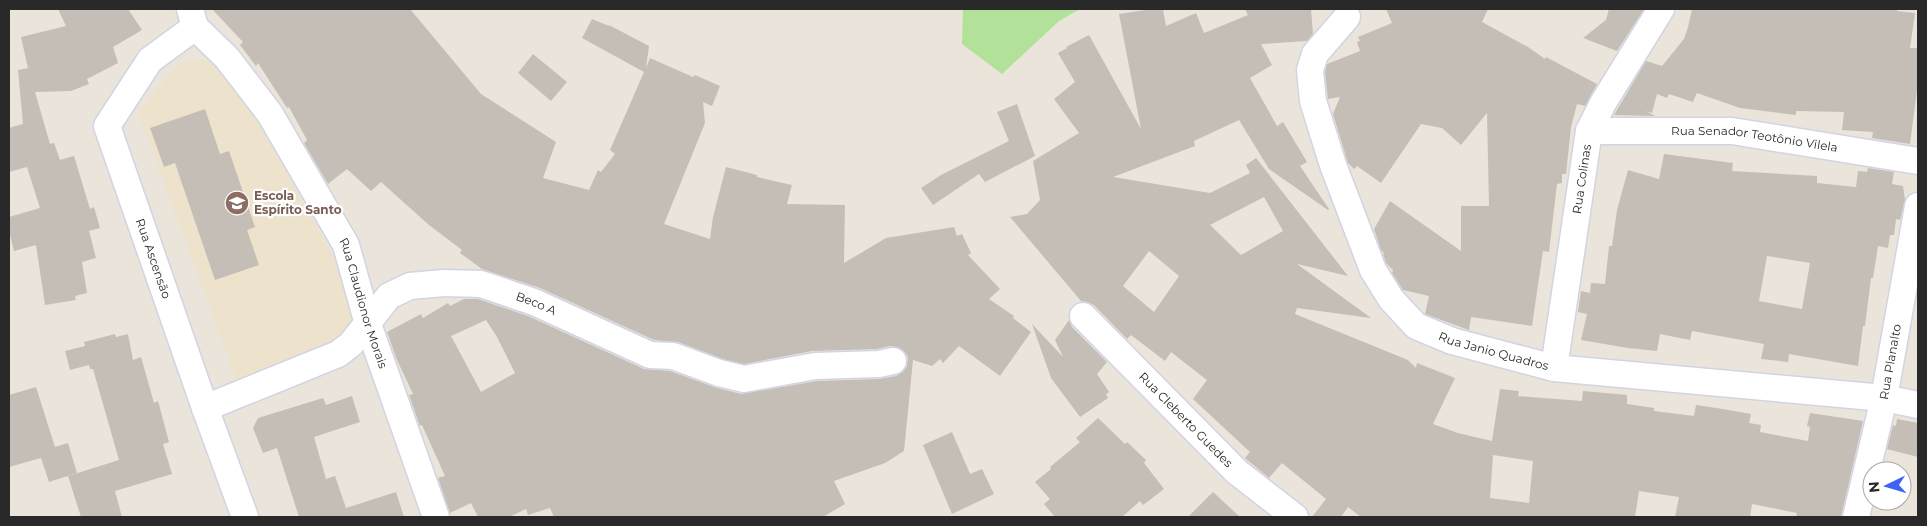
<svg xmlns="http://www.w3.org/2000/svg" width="1927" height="526" viewBox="0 0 1927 526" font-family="Montserrat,sans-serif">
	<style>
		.education { fill: #ede2cb }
		.green { fill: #b2e199 }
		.building { fill: #c4beb7; fill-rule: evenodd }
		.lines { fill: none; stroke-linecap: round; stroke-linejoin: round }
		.street-casing { stroke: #d1d4e2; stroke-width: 29 }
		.street { stroke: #fff; stroke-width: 26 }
		.labels { text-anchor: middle; stroke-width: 4.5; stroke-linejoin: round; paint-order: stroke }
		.street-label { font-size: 12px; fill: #292929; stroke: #fff }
		.education-label { font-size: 12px; font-weight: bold; fill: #785e54; stroke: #fff; text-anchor: start }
	</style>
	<rect width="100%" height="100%" fill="#ebe4db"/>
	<!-- education -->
	<path class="education" d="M211 59 246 100 354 293V336L239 387 138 112 181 62Z"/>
	<!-- green -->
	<path class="green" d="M963 9H1080L1059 21 1002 74 962 44Z"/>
	<!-- building -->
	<g class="building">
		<path d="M58 9H128L142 30 113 47 118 63 87 79 89 84 71 91 35 92 50 144 54 143 60 160 74 156 90 209 94 207 100 228 89 231 96 258 82 262 87 293 75 296 76 300 45 305 36 245 14 251 9 231V217L40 208 27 167 9 172V128L23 124 18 70 28 68 21 37 66 26Z"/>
		<path d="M212 9H410L481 94 556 142 543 178 589 190 598 170 601 172 615 154 610 150 644 72 582 38 592 19 609 26V25L649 46 646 68 650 58 693 77 695 75 720 86 712 106 703 102 705 123 664 224 710 239 713 217 726 167 757 175V177L792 185 787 204 845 205 844 263 886 238 954 227 957 236 962 234 971 253 968 255 1000 289 989 299 1014 316 1013 318 1031 332 1000 376 959 346 943 363 940 359 932 366 913 360 904 451 885 463 834 481 845 504 823 517H554L550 508 528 515 526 509 509 517H478L471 503 450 513 438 478 445 476 422 425 420 426 409 395 413 394 397 360 387 332 421 314 423 318 448 303 450 306 464 299H478L528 316 644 369 670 371 714 387 741 394 817 381 879 379 896 376 903 372 907 366 908 357 904 351 897 347 890 346 877 349 812 351 744 364 723 359 678 342 654 340 540 288 482 269 460 253 462 250 429 225 381 182 371 191 347 169 328 184 304 143 307 140 289 107 287 108 258 63 256 66 240 45 243 42ZM486 320 497 337 515 373 481 392 451 336Z"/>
		<path d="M1152 9H1163L1166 26 1196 13 1204 33 1248 15 1245 9H1311L1313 34 1307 41 1261 44 1272 65 1250 78 1277 126 1283 122 1307 162 1300 166 1329 209 1328 210 1269 169 1239 120 1194 141 1195 146 1113 177 1210 193 1250 173 1246 165 1256 158 1348 276 1297 264 1371 318 1297 308 1295 314 1408 360 1416 368 1417 363 1455 378 1433 424 1458 433 1492 441 1500 389 1519 391 1518 396 1582 401 1583 391 1627 395V404L1654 408V411L1694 416 1696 405 1723 409 1751 414 1749 423 1761 425 1760 432 1808 441 1810 427 1807 426 1810 413 1863 421 1841 517H1796L1797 513 1752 504 1750 517H1675L1679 497 1639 491 1635 517H1361L1348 507 1341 517H1312L1326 499 1282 463 1269 478 1245 458 1250 452 1193 399 1207 380 1171 352 1165 361 1131 335 1127 339 1094 305 1087 302 1081 301 1010 217 1027 214 1040 200 1033 161 1079 133 1054 99 1075 82 1058 53 1067 48 1066 47 1089 35 1141 129 1119 14ZM1264 197 1283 231 1241 255 1210 225ZM1149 251 1179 276 1154 312 1123 286ZM1493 455 1533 461 1529 503 1490 498Z"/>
		<path d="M1386 9H1488L1482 22 1528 47 1545 59 1546 57 1597 84 1585 106 1577 104 1571 127 1566 174H1562V183L1557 184 1549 252 1543 251 1532 326 1471 317 1469 330 1425 314 1429 296 1403 290 1392 273 1393 270 1386 263 1383 254 1384 253 1381 250 1374 229 1390 201 1461 251V206H1489L1487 113 1461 145 1442 128 1421 124 1381 183 1357 166 1354 169 1348 163 1333 114 1340 97 1328 99 1325 72 1327 64 1360 51 1357 42 1360 41 1358 37 1392 23Z"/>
		<path d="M1609 9H1644L1617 51 1583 38 1606 20Z"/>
		<path d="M1692 9H1897V11L1915 13 1910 48H1918V82L1910 144 1872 138 1873 132 1842 130 1844 112 1796 111V115L1740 108 1697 93 1693 102 1669 94 1667 98 1657 94 1652 113 1646 111 1655 116 1614 115 1646 61 1662 66 1684 39 1688 27Z"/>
		<path d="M533 54 567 82 551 101 518 73Z"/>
		<path d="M1017 104 1035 156 985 182 979 174 933 205 921 188 941 175 1009 141 997 112Z"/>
		<path d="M205 109 220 154 229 151 255 227 247 230 259 265 215 280 175 163 164 167 150 128Z"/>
		<path d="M1664 154 1733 163 1732 171 1817 176V183L1856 187 1858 171 1867 172 1868 168 1894 172 1892 184 1903 186 1905 200 1900 220 1896 219 1894 235H1890L1888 248 1878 246 1873 278H1871L1865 326H1863L1858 366 1789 354 1788 362 1761 359 1764 344 1692 331 1690 340 1660 334 1657 351 1628 348 1581 340 1587 314 1578 312 1581 291 1590 293 1591 283 1605 284 1609 246H1612L1617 210 1628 170 1659 179ZM1767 256 1810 263 1802 309 1759 301Z"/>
		<path d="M1069 320 1072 327 1107 362 1097 374 1109 392 1106 394 1108 398 1080 417 1051 378 1032 324 1063 357 1055 340Z"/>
		<path d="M115 334 116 337 128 334 133 360 141 357 154 403 158 401 169 442 163 444 172 474 115 491 122 517H81L68 476 119 460 93 369H90L89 365 70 370 65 351 85 346 84 342Z"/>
		<path d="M36 387 55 447 68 443 77 473 49 482 41 458 9 467V395Z"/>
		<path d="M352 396 360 422 314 437 326 479 335 476 346 508 396 492 404 517H299L277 448 263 453 253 428 258 418 323 398 326 405Z"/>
		<path d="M1098 418 1125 444 1127 442 1146 460 1144 463 1164 489 1143 505 1140 501 1122 517H1055L1044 504 1050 499 1035 482 1051 469 1050 467 1080 442 1076 438Z"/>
		<path d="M1897 419 1918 423V457L1887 449 1893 425 1896 426Z"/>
		<path d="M952 432 970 474 982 469 994 494 952 514 923 445Z"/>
		<path d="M1213 492 1240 517H1188Z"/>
	</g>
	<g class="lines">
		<!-- street casing -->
		<g class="street-casing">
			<g id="street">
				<path id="s1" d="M190 9 195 27 227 58 270 114 346 245 368 324 436 517"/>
				<path id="s2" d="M1347 17 1315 54 1310 70 1313 101 1333 165 1373 270 1391 299 1416 326 1452 341 1554 368 1884 398 1918 405"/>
				<path id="s3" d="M195 27 150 60 107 126 205 408 245 517"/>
				<path id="s4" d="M1589 131H1732L1918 161"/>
				<path id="s5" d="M1083 316 1237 472 1295 517"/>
				<path id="s6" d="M1554 368 1589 131 1603 103 1661 9"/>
				<path id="s7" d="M205 408 338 354 351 344 389 296 410 286 444 283 481 284 534 302 650 355 673 356 719 373 744 379 815 366 879 364 893 361"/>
				<path id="s8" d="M1856 517 1884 398 1918 206"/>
			</g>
		</g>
		<!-- street -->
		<use href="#street" class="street"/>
	</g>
	<!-- icons -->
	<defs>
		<g id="school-disc" transform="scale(1.25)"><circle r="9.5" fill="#8d6e63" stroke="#fff"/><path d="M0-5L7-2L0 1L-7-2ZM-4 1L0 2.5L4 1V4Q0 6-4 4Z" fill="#fff"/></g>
	</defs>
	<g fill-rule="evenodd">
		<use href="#school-disc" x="237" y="203"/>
	</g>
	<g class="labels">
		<!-- street labels -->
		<g class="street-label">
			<text dy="4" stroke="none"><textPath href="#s4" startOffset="166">Rua Senador Teotônio Vilela</textPath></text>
			<text dy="4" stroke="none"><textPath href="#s6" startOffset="191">Rua Colinas</textPath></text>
			<text dy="4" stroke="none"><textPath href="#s3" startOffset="275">Rua Ascensão</textPath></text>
			<text dy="4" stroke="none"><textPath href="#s1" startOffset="346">Rua Claudionor Morais</textPath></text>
			<text dy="4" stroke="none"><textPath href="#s7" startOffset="374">Beco A</textPath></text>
			<text dy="4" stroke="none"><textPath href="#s2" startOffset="429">Rua Janio Quadros</textPath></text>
			<text dy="4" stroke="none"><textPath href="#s8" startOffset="159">Rua Planalto</textPath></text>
			<text dy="4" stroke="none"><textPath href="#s5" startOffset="146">Rua Cleberto Guedes</textPath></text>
		</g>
		<!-- education labels -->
		<g class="education-label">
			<text x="254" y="200">Escola<tspan x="254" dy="14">Espírito Santo</tspan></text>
		</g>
	</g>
	<!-- border -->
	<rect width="1927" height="526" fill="none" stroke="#292929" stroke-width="20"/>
	<!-- north arrow -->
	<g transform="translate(1887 486) rotate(265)"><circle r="24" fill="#ffffff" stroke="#a9a9a9"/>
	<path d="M0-4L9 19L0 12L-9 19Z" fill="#3e61f6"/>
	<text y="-8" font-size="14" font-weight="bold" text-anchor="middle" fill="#292929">N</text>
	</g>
</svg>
